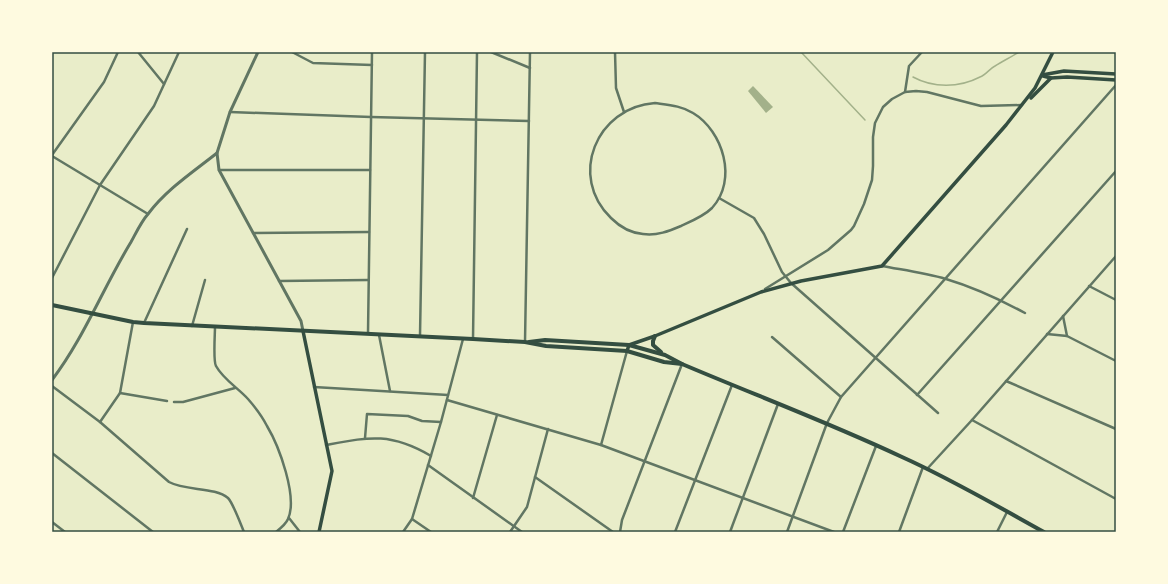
<svg xmlns="http://www.w3.org/2000/svg" width="1168" height="584" viewBox="0 0 1168 584" font-family="Lora,serif">
	<style>
		.water { fill: #a3b18a }
		.lines { fill: none; stroke-linecap: round; stroke-linejoin: round }
		.stream { stroke: #a3b18a; stroke-width: 1.5 }
		.minor { stroke: #617663; stroke-width: 2.5 }
		.tertiary { stroke: #617663; stroke-width: 3 }
		.secondary { stroke: #344e41; stroke-width: 3.5 }
		.primary { stroke: #344e41; stroke-width: 4 }
		.neatline { fill: none; stroke: #344e41; stroke-width: 1.5 }
	</style>
	<rect width="100%" height="100%" fill="#e9edc9"/>
	<!-- water -->
	<path class="water" d="M753 86 773 107 766 113 748 91Z"/>
	<g class="lines">
		<!-- stream -->
		<g class="stream">
			<path d="M801 52 865 120"/>
			<path d="M913 77C933 88 959 88 980 77 986 75 989 69 995 66 1003 61 1011 57 1019 52"/>
		</g>
		<!-- minor -->
		<g class="minor">
			<path d="M138 52 164 84"/>
			<path d="M292 52 313 63 372 65"/>
			<path d="M491 52 530 68"/>
			<path d="M615 52 616 88 624 112"/>
			<path d="M905 92 909 66 922 52"/>
			<path d="M655 103C669 105 682 106 693 113 723 131 738 180 712 208 704 216 692 221 681 226 669 231 657 236 643 234 631 233 620 227 611 218 568 177 596 107 655 103Z"/>
			<path d="M230 112 371 117 529 121"/>
			<path d="M52 155 104 82 118 52"/>
			<path d="M52 156 148 214"/>
			<path d="M219 170H370"/>
			<path d="M719 198 754 218 764 234 782 272 791 283 938 413"/>
			<path d="M253 233 369 232"/>
			<path d="M882 266C903 270 925 273 946 279 973 287 999 299 1025 313"/>
			<path d="M52 278 100 185 154 106 179 52"/>
			<path d="M279 281 368 280"/>
			<path d="M1089 286 1116 300"/>
			<path d="M765 289 828 250 851 230 854 226 864 204 872 180 873 166V137L875 123 883 107 892 99 905 92 916 91 927 92 981 106 1022 105"/>
			<path d="M1063 316 1067 336"/>
			<path d="M144 323 187 229"/>
			<path d="M192 326 205 280"/>
			<path d="M215 327C215 334 213 361 216 366 223 379 238 388 248 399 255 407 262 416 267 426 279 446 298 497 288 519 286 524 281 528 276 532"/>
			<path d="M368 333 372 52"/>
			<path d="M1047 334 1067 336 1116 361"/>
			<path d="M379 335 390 391"/>
			<path d="M420 336 425 52"/>
			<path d="M772 337 841 397"/>
			<path d="M473 339 477 52"/>
			<path d="M525 342 530 52"/>
			<path d="M1006 381 1116 429"/>
			<path d="M52 386 100 422 169 482C186 491 215 487 228 498 233 503 241 525 244 532"/>
			<path d="M314 387 448 395"/>
			<path d="M120 393 167 401"/>
			<path d="M917 395 1116 171"/>
			<path d="M447 400 601 445 834 532"/>
			<path d="M174 402H183L235 388"/>
			<path d="M972 420 1116 499"/>
			<path d="M100 422 120 393 133 322"/>
			<path d="M365 438 367 414 408 416 422 421 441 422"/>
			<path d="M326 445C369 437 390 432 431 456"/>
			<path d="M601 445 627 351"/>
			<path d="M52 453 153 532"/>
			<path d="M428 465 522 532"/>
			<path d="M927 469 972 420 1116 256"/>
			<path d="M535 477 613 532"/>
			<path d="M473 498 497 415"/>
			<path d="M289 518 300 532"/>
			<path d="M412 519 431 532"/>
			<path d="M52 522 65 532"/>
			<path d="M403 532 412 519 441 422 463 339"/>
			<path d="M510 532 527 507 548 429"/>
			<path d="M620 532 622 520 682 364"/>
			<path d="M675 532 732 385"/>
			<path d="M730 532 778 404"/>
			<path d="M787 532 827 423 841 397 1116 85"/>
			<path d="M843 532 876 446"/>
			<path d="M899 532 923 467"/>
			<path d="M997 532 1007 512"/>
		</g>
		<!-- tertiary -->
		<g class="tertiary">
			<path d="M258 52 230 112 217 153 219 170 301 321 303 331"/>
			<path d="M52 380C84 338 103 288 131 242 136 233 141 222 148 214 167 189 193 172 217 153"/>
		</g>
		<!-- secondary -->
		<g class="secondary">
			<path d="M1042 75 1064 71 1116 74"/>
			<path d="M1043 76 1051 78 1067 77 1116 80"/>
			<path d="M1031 98 1051 78"/>
			<path d="M303 331 332 471 319 532"/>
			<path d="M627 351 629 345 655 336 761 292 801 281 882 266 1006 125 1035 88 1053 52"/>
		</g>
		<!-- primary -->
		<g class="primary">
			<path d="M52 305 133 322 144 323 473 339 525 342 546 346 627 351 664 362 682 364"/>
			<path d="M655 336 653 341V345L661 352"/>
			<path d="M529 342 545 340 629 345 665 355 682 364C755 395 830 423 902 457 951 479 997 506 1044 532"/>
		</g>
	</g>
	<!-- border -->
	<rect width="1168" height="584" fill="none" stroke="#fefae0" stroke-width="106"/>
	<rect x="53" y="53" width="1062" height="478" class="neatline"/>
</svg>
